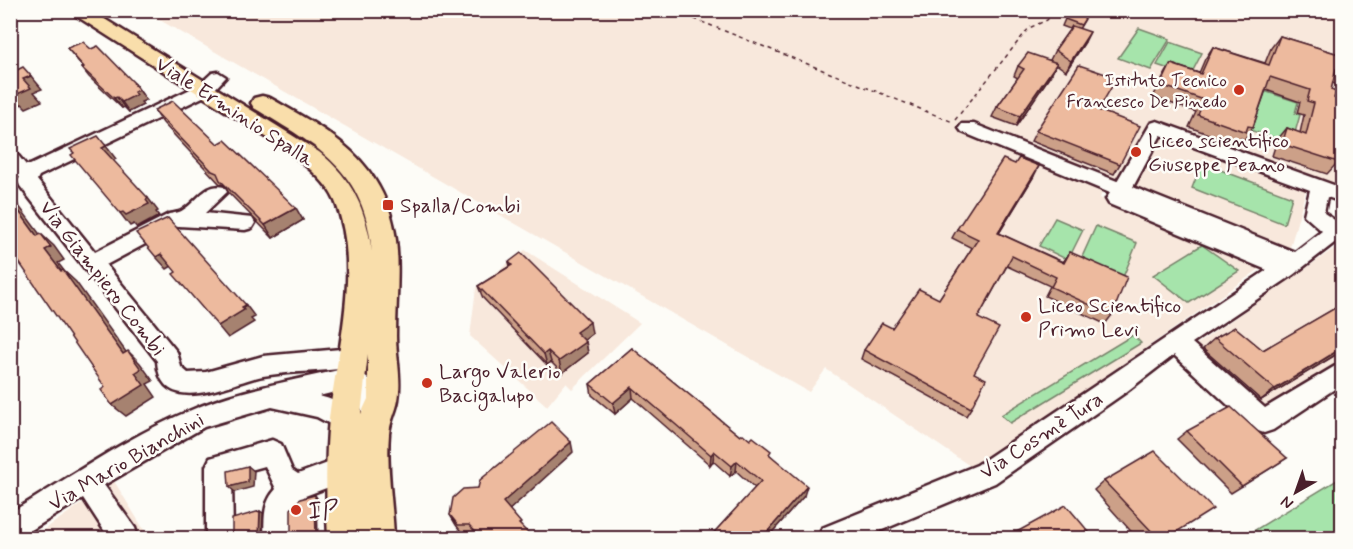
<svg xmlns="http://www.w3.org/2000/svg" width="1353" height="549" viewBox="0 0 1353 549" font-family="Mynerve,sans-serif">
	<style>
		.built { fill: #f8e8dc }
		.green { fill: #a6e4ab; stroke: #78826b; stroke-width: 1.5 }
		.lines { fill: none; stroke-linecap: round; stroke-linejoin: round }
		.minor-casing { stroke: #4a1f2b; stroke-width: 5 }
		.major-casing { stroke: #4a1f2b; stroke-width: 5 }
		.path { stroke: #4a1f2b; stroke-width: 1.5; stroke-dasharray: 4 4; stroke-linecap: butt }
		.minor { fill: #fdfcf7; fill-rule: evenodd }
		.major { fill: #f9deab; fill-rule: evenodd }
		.wall { fill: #cca088; stroke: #4a1f2b; stroke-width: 1.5 }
		.shaded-wall { fill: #a6826f; stroke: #4a1f2b; stroke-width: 1.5 }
		.building { fill: #edba9e; stroke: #4a1f2b; stroke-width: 1.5 }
		.poi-dot { fill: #c8321e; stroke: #fdfcf7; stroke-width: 2 }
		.labels { text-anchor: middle; stroke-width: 5; stroke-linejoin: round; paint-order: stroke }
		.far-poi-label { font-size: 18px; fill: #4a1f2b; stroke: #fdfcf7; text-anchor: end }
		.street-label { font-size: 21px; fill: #4a1f2b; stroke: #fdfcf7 }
		.poi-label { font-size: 21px; fill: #4a1f2b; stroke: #fdfcf7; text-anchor: start }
		.near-poi-label { font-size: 26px; fill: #4a1f2b; stroke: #fdfcf7; text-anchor: start }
	</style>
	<rect width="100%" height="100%" fill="#fdfcf7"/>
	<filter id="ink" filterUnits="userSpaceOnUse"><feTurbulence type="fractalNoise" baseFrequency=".0167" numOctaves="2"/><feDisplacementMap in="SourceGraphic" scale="12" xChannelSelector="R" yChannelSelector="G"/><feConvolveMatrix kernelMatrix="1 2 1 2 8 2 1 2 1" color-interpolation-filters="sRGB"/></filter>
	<g filter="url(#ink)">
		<!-- built -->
		<g class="built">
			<path d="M144 11H1342V190L1309 179 1288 255 1104 187 1100 198 1264 266 973 468 826 369 809 392Z"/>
			<path d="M1342 243V364L1263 408 1193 347Z"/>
			<path d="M525 250 640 323 572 389 566 383 547 406 470 336 476 288Z"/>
			<path d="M114 481 149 538H32Z"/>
		</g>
		<!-- green -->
		<g class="green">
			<path d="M1139 28 1170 39 1151 70 1118 58Z"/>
			<path d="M1170 42 1202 53 1190 76 1157 65Z"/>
			<path d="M1261 90 1298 102 1295 113 1300 115 1292 143 1246 129Z"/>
			<path d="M1202 163 1292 197 1284 224 1192 188Z"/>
			<path d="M1055 218 1083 230 1068 260 1039 246Z"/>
			<path d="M1096 226 1137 243 1119 287 1077 268Z"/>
			<path d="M1202 245 1239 271 1189 303 1153 275Z"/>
			<path d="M1133 335 1141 343 1010 423 1001 415Z"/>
			<path d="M1342 477V538H1242Z"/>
		</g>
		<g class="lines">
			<!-- minor casing -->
			<g class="minor-casing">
				<g id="minor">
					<path d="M218 72 226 77 211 93 39 176 37 180 95 252 169 214C174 213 179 213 183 210 197 202 206 182 224 187L227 192 205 213 252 218 255 223 252 228 245 230 179 226 106 265 177 352 181 367 188 373 206 372 263 356 352 348 360 351 363 358 360 365 349 368C371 376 395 401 384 426L375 429 366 426 359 400 347 389 319 396C333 399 351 408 357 421L354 429 345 432 317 417 272 407 204 427 104 485 135 528 138 538H109L83 498 20 537 10 538V513C69 478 126 437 189 411 238 389 294 381 347 368 319 372 291 371 263 376 233 381 161 421 157 361L20 186 18 181 20 177C7 174 10 162 10 151L16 153 26 165H30L199 85 212 73Z"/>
					<path d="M1157 121 1342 188V202L1327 197 1324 213 1336 221 1342 219V237L1293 275 1192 343 1265 408 1342 362V384L1273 430 1264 433 1255 430 1174 355 1126 392 995 483 863 538H819L822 528 977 465 1267 270 1109 204 1106 199 1110 193 962 132 959 128 962 124H974L1117 181 1151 123ZM1161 135 1310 190 1304 215 1322 231 1295 252 1133 187Z"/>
					<path d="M272 440 281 444 292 470 298 474 344 457 353 460 357 469 353 478 305 496 291 511V538H264C265 519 262 504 276 489L265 466 232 475 233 538H206V466L210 458Z"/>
				</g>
			</g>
			<!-- major casing -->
			<g class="major-casing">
				<path id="major" d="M67 10H90L319 152C353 179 366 210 372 252 365 170 319 147 254 108L251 103 254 98 262 96 270 98C305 118 343 137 368 170 408 224 396 274 396 336 396 357 402 379 398 400 396 412 390 421 389 434 386 469 393 504 394 538H328C326 498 325 458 329 419 337 352 362 265 335 201 326 180 305 165 288 151ZM368 354V399L361 414Z"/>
			</g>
			<!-- path -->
			<g class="path">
				<path d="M672 10 953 122"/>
				<path d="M955 120 1029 28 1047 20 1056 10"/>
			</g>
			<!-- minor -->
			<use href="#minor" class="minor"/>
			<!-- major -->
			<use href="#major" class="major"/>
		</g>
		<!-- wall -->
		<g class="wall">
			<path d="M1089 12 1079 29 1085 42 1066 71 1056 64 1052 73 1016 126 992 117 997 107 1018 78 1014 76 1018 66 1050 60 1055 50 1070 29 1062 26 1065 19Z"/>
			<path d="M1280 36 1342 55V86L1332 83 1331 90 1334 98 1342 101V148H1341L1338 162 1327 174 1272 156 1277 140 1287 128 1300 133 1304 115 1297 113 1300 102 1266 90 1253 127 1244 140 1241 138 1236 144 1189 127 1196 112 1153 97 1164 76 1171 64 1199 73 1205 59 1213 47 1265 63 1271 48Z"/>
			<path d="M67 48 91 49 135 84 146 100 141 102 143 105 129 112 124 107 122 108 89 77 82 68 83 67Z"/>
			<path d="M154 110 218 144 303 220 273 238 229 193 224 185 220 184 163 123Z"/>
			<path d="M1098 110 1120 164 1114 174 1031 141 1036 131Z"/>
			<path d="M1034 176 999 233 1063 262 1070 252 1112 315 1105 324 1045 296 1050 286 1007 266 978 318 971 408 966 416 861 359 864 350 892 328 939 299 972 248 952 238 957 229Z"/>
			<path d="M509 262 592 334 584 340 586 342 588 353 562 373 551 362 547 365 483 298 478 286 510 266Z"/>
			<path d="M1342 304V351L1261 400 1203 349 1215 338 1263 350Z"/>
			<path d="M632 348 740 436 770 455 804 496 767 538H709L755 488 736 471 730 476 713 461 710 465 633 398 615 414 592 395 590 384Z"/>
			<path d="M1187 431 1287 458 1231 493 1177 439Z"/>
			<path d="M573 452 509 510 523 529 533 538H478L474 534H463L456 525 450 515 478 488Z"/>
			<path d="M1104 481 1168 538H1137L1094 490Z"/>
			<path d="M1013 534 1094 538H1009Z"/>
		</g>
		<!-- shaded-wall -->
		<g class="shaded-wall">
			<path d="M1090 32 1085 42 1066 71 1071 61Z"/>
			<path d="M1057 63 1052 73 1016 126 1020 116Z"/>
			<path d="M31 76 42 89 34 92 42 101 26 108 22 104 20 105 10 94V92L23 79Z"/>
			<path d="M134 84H135L146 100 141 102 143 105 129 112 122 102 134 92Z"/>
			<path d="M117 97 124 107 122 108 114 98Z"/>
			<path d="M106 146 116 159 112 161 102 148Z"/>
			<path d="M1039 166 1034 176 993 243 998 233Z"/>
			<path d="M10 194 50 248 37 236 10 199Z"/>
			<path d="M148 198 158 211 156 212 159 216 137 228 134 224 130 226 120 213Z"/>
			<path d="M296 208 303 220 273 238 265 225Z"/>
			<path d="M41 234 54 246 64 260 58 263 68 276 63 270 76 282 136 366 123 354 45 250Z"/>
			<path d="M161 254 172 266 167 269 156 257Z"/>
			<path d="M246 305 255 317 251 319 254 322 228 338 218 326Z"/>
			<path d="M590 322 592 334 579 344 576 332Z"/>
			<path d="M586 342 588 353 562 373 559 361Z"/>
			<path d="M1342 348V351L1261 400 1275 389Z"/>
			<path d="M128 351 140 363 153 381 147 384 156 397 126 416 112 405 135 373Z"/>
			<path d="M548 351 551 362 547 365 544 354Z"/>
			<path d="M632 387 633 398 615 414 613 403Z"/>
			<path d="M571 442 573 452 507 512 503 502Z"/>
			<path d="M714 451 713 461 710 465 711 455Z"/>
			<path d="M737 461 736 471 730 476 732 466Z"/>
			<path d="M248 466 254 471 253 487 235 492 229 487Z"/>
			<path d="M807 486 804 496 767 538H762Z"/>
			<path d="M315 495 317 498 318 538H316Z"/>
			<path d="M260 511 263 513 262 538 259 537Z"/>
		</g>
		<!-- building -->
		<g class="building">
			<path d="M1070 10H1085L1089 12 1081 25 1065 19Z"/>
			<path d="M1072 26 1090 32 1071 61 1055 50Z"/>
			<path d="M1280 36 1342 55V71L1336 69 1331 90 1336 92 1334 98 1342 101V141L1338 162 1282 144 1287 128 1306 135 1314 103 1307 101 1310 90 1270 77 1253 127 1248 126 1246 132 1198 115 1204 100 1161 85 1171 64 1201 74 1213 47 1269 65Z"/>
			<path d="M83 42 91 49 98 46 135 84H134L139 90 134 92 136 95 122 102 117 97 114 98 82 68 84 67 67 48Z"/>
			<path d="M1028 53 1057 63 1020 116 997 107 1024 69 1018 66Z"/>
			<path d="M1079 65 1117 78 1098 110 1140 126 1120 164 1036 131Z"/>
			<path d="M10 66 15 71 23 67 31 76 23 79 31 88 15 95 11 91 10 92Z"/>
			<path d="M173 101 218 144 225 140 296 208 265 225 220 180 217 173 212 171 154 110Z"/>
			<path d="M98 136 106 146 102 148 148 198 146 200 149 204 126 215 123 212 120 213 71 155 74 153 70 149Z"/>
			<path d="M1019 158 1039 166 998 233 1064 263 1070 252 1127 277 1112 315 1051 287 1056 277 1012 256 978 318 999 328 974 373 986 379 971 408 864 350 882 323 892 328 919 289 939 299 978 239 957 229 1003 159 1015 164Z"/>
			<path d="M10 199 37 236 41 234 51 247 45 250 61 271 63 270 123 354 128 351 141 369 135 373 144 385 112 405 101 390 105 387 10 249Z"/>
			<path d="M168 218 246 305 242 307 244 310 218 326 173 274 176 272 161 254 156 257 136 233Z"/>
			<path d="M521 253 590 322 576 332 586 342 559 361 548 351 544 354 478 286 512 265 509 262Z"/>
			<path d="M1342 304V348L1275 389 1215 338 1235 327 1263 350Z"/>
			<path d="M632 348 740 436 743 434 750 440 753 437 771 451 769 454 807 486 762 538H709L761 481 737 461 732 466 714 451 711 455 632 387 613 403 590 384Z"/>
			<path d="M1231 407 1287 458 1242 486 1187 431Z"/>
			<path d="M551 422 571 442 503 502 521 523 519 524 533 538H481L469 525H458L450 515 453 498 463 489 478 488 480 480Z"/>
			<path d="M1155 451 1213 509 1167 538H1158L1104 481Z"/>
			<path d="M248 466V482L229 487 228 471Z"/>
			<path d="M315 495 316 538H228L232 536V519L260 511 259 537 288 538 291 536V509L300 499Z"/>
			<path d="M1066 505 1094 538H1017L1013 534Z"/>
		</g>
	</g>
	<!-- markers -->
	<g class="poi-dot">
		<circle cx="1239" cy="90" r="6"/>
		<circle cx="1136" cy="152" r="6"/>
		<rect x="382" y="199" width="12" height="12" rx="3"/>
		<circle cx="1026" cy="317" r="6"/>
		<circle cx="427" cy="383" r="6"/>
		<circle cx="296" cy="510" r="6"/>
	</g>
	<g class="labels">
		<!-- far-poi labels -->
		<g class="far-poi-label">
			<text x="1227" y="86">Istituto Tecnico<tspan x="1227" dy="21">Francesco De Pinedo</tspan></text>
		</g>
		<!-- street labels -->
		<g class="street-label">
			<text transform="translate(235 111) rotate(33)" y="7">Viale Erminio Spalla</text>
			<text transform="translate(103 278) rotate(52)" y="7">Via Giampiero Combi</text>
			<text transform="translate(1041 435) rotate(-33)" y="7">Via Cosmè Tura</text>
			<text transform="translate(126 461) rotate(-30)" y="7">Via Mario Bianchini</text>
		</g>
		<!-- poi labels -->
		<g class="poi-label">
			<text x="1148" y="147">Liceo scientifico<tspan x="1148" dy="24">Giuseppe Peano</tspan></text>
			<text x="400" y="212">Spalla/Combi</text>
			<text x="1038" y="312">Liceo Scientifico<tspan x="1038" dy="24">Primo Levi</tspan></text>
			<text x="439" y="378">Largo Valerio<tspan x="439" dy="24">Bacigalupo</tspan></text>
		</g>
		<!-- near-poi labels -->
		<g class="near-poi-label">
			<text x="308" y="519">IP</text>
		</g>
	</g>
	<!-- margin -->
	<rect width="1353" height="549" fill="none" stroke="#fdfcf7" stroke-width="36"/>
	<rect x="18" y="18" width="1317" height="513" fill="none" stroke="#4a1f2b" stroke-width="2" filter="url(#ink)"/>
	<!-- north arrow -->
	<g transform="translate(1296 492) rotate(220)" stroke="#fdfcf7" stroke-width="4.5" paint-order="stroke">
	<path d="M0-4.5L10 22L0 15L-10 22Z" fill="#4a1f2b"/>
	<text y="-9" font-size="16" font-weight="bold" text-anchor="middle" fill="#4a1f2b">N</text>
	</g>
</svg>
